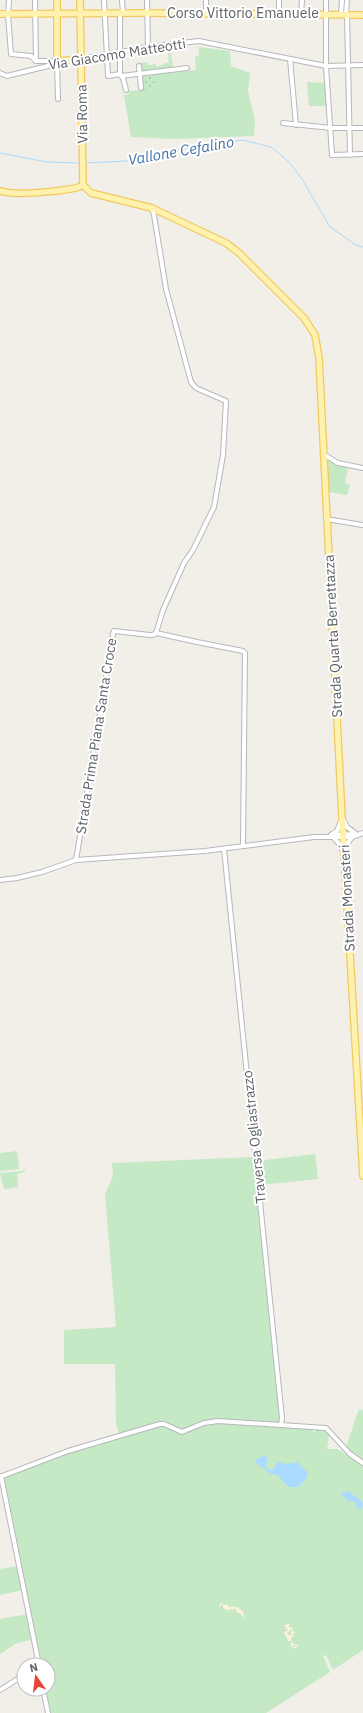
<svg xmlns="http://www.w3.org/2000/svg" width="363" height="1713" viewBox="0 0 363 1713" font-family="'IBM Plex Sans',sans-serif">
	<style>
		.grass { fill: #c5e8c5 }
		.sand { fill: url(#sand-dots) }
		.park { fill: url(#park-dots) }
		.water { fill: #aadaff }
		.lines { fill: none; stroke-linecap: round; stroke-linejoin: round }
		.stream { stroke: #aadaff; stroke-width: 1 }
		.minor-casing { stroke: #b5b8bc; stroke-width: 6 }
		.major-casing { stroke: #f2c960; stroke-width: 8 }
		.minor { stroke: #fff; stroke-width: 4 }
		.major { stroke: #fff2af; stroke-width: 5.5 }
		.labels { text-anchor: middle; stroke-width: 4; stroke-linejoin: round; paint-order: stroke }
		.street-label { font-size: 14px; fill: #5f6368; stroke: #fff }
		.water-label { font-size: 15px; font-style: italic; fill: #4174aa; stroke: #fff }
	</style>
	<defs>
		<pattern id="sand-dots" width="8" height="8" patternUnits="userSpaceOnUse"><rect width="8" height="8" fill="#fbf3d9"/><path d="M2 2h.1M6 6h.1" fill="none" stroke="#cec8b4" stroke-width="1.8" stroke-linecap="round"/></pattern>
		<pattern id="park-dots" width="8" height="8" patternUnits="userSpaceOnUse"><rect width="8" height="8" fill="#c5e8c5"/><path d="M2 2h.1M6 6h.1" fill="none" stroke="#a3c0a4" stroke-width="1.8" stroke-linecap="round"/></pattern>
	</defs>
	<rect width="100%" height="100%" fill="#f1efe8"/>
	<!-- grass -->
	<g class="grass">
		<path d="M199 47 230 51 231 66 250 73 248 91 255 120 254 136 175 139 131 137 124 95 129 94 128 91 157 89 152 75 196 70 195 57 199 56Z"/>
		<path d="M171 53 173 67 141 71 140 63 147 62 148 65 156 64V67L169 62 168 54Z"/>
		<path d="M307 82 326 83 328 106H309Z"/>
		<path d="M326 458 348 467 345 483 350 485 347 495 328 492Z"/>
		<path d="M17 1151 19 1169 0 1171V1153Z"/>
		<path d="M315 1154 318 1179 260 1185 257 1161Z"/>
		<path d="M255 1157 281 1418 280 1423 221 1420 182 1430 177 1429 165 1421 119 1434 116 1423 115 1364H64V1330L116 1327 105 1194 113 1176 112 1163Z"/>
		<path d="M26 1169 24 1172 17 1174 18 1187 4 1189 0 1173 21 1171Z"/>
		<path d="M359 1409 363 1410V1461L346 1447Z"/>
		<path d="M220 1423 313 1429V1432H315L316 1429 326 1430 329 1435 327 1449H337L363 1465V1650L333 1670 326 1655 323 1656 330 1672 266 1713H50L45 1689H48V1665H42L3 1478 70 1453 160 1426 182 1434 204 1425Z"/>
		<path d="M18 1566 22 1585 20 1586 23 1588V1590L0 1595V1569Z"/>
		<path d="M28 1614 32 1637 30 1638 31 1640 17 1643 0 1654V1619Z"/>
	</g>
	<!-- sand -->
	<g class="sand">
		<path d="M222 1603 224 1605 227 1604 229 1607C233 1606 238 1606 241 1610H243L244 1619 240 1613 237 1614 236 1609 233 1610 231 1609 228 1611 227 1609H224L223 1607 219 1606V1605Z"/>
		<path d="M289 1624 290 1627 294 1629 289 1631 287 1634 289 1635 292 1631 295 1632 291 1639 293 1644 298 1645 295 1649 291 1646V1643L289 1642 284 1633 286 1628 284 1625Z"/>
	</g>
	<!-- park -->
	<path class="park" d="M152 75 157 89 144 90 142 77Z"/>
	<!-- water -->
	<g class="water">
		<path d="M264 1455 268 1459 265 1466 267 1469 272 1470 278 1462 287 1464 297 1462 308 1473 306 1479 298 1487H288L278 1475 271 1474 254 1461Z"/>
		<path d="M348 1491 362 1502 363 1506 361 1509 357 1508 355 1502 348 1501 344 1496H341V1494Z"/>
	</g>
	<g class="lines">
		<!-- stream -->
		<g class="stream">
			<path d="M0 153 47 162 80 163"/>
			<path d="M86 163 126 161 164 152 243 140 271 147 289 162 302 179 330 227 356 245 363 247"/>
		</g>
		<!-- minor casing -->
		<g class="minor-casing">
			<g id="minor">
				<path d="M9 0 8 15 11 54 31 56 36 61H57L58 99"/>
				<path d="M35 0 36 60"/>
				<path d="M104 0 108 76 120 74"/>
				<path d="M122 0 123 13"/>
				<path d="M147 0 148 47"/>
				<path d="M206 0V13"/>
				<path d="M279 0V14"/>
				<path d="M326 0V66L332 155 363 154"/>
				<path d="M120 13V74L123 78 126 90"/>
				<path d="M301 14 302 0"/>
				<path d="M341 14 342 0"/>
				<path d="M346 14 347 0"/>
				<path d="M347 14 350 155"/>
				<path d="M81 59 148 47 199 41 326 66 363 65"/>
				<path d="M290 59 296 125"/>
				<path d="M139 66 141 88"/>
				<path d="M0 73 7 76 60 63"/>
				<path d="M121 76 187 68"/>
				<path d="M283 123 331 128H363"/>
				<path d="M323 454 338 463 363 468"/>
				<path d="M326 519 363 525"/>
				<path d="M156 633 197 642 243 651 245 653 243 845"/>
				<path d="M343 819 347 827 355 833"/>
				<path d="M332 834 337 831 341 821"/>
				<path d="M331 835 356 834"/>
				<path d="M334 838 340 845 342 850"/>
				<path d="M224 849 282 1418 281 1425"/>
				<path d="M346 850 347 844 352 837"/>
				<path d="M76 860 113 634 114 631 150 635H153L156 633 163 610 184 563 193 550 214 507 223 455 226 401 196 388 191 382 166 289 154 215 152 208"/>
				<path d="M0 880 17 878 42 872 76 860 205 851 314 837H352L363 833"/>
				<path d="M1 1476 39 1665"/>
				<path d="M0 1477 68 1451 160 1424H164L182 1432 204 1423 218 1421 326 1428 350 1454 363 1463"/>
				<path d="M43 1689 48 1713"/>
				<path d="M0 1690 24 1675"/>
			</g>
		</g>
		<!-- major casing -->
		<g class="major-casing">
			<g id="major">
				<path d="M57 0V61L81 59"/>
				<path d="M80 0 83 185"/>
				<path d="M0 14 145 13 363 15"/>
				<path d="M83 185 91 193 152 208 226 243 239 253 304 318 315 335 319 358 342 818 363 1176"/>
				<path d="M0 191C4 192 8 193 12 193 25 194 75 191 83 185"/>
			</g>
		</g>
		<!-- minor -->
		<use href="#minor" class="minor"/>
		<!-- major -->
		<use href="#major" class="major"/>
	</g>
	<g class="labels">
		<!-- street labels -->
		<g class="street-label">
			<text x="243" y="18">Corso Vittorio Emanuele</text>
			<text transform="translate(117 54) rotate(-9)" y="5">Via Giacomo Matteotti</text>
			<text transform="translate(82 114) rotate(-91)" y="5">Via Roma</text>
			<text transform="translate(333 636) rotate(-93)" y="5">Strada Quarta Berrettazza</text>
			<text transform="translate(96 736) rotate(-81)" y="5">Strada Prima Piana Santa Croce</text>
			<text transform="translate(347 898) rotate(-93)" y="5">Strada Monasteri</text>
			<text transform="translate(254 1137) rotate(-96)" y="5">Traversa Ogliastrazzo</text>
		</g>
		<!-- water labels -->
		<g class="water-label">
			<text transform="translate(181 151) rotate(-10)" y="5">Vallone Cefalino</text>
		</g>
	</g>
	<!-- north arrow -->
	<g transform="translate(36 1677) rotate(346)"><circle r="19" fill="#ffffff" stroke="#bfc1c3"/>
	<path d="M0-3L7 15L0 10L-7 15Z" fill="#ea4335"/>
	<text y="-6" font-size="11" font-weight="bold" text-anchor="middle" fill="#5f6368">N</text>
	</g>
</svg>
